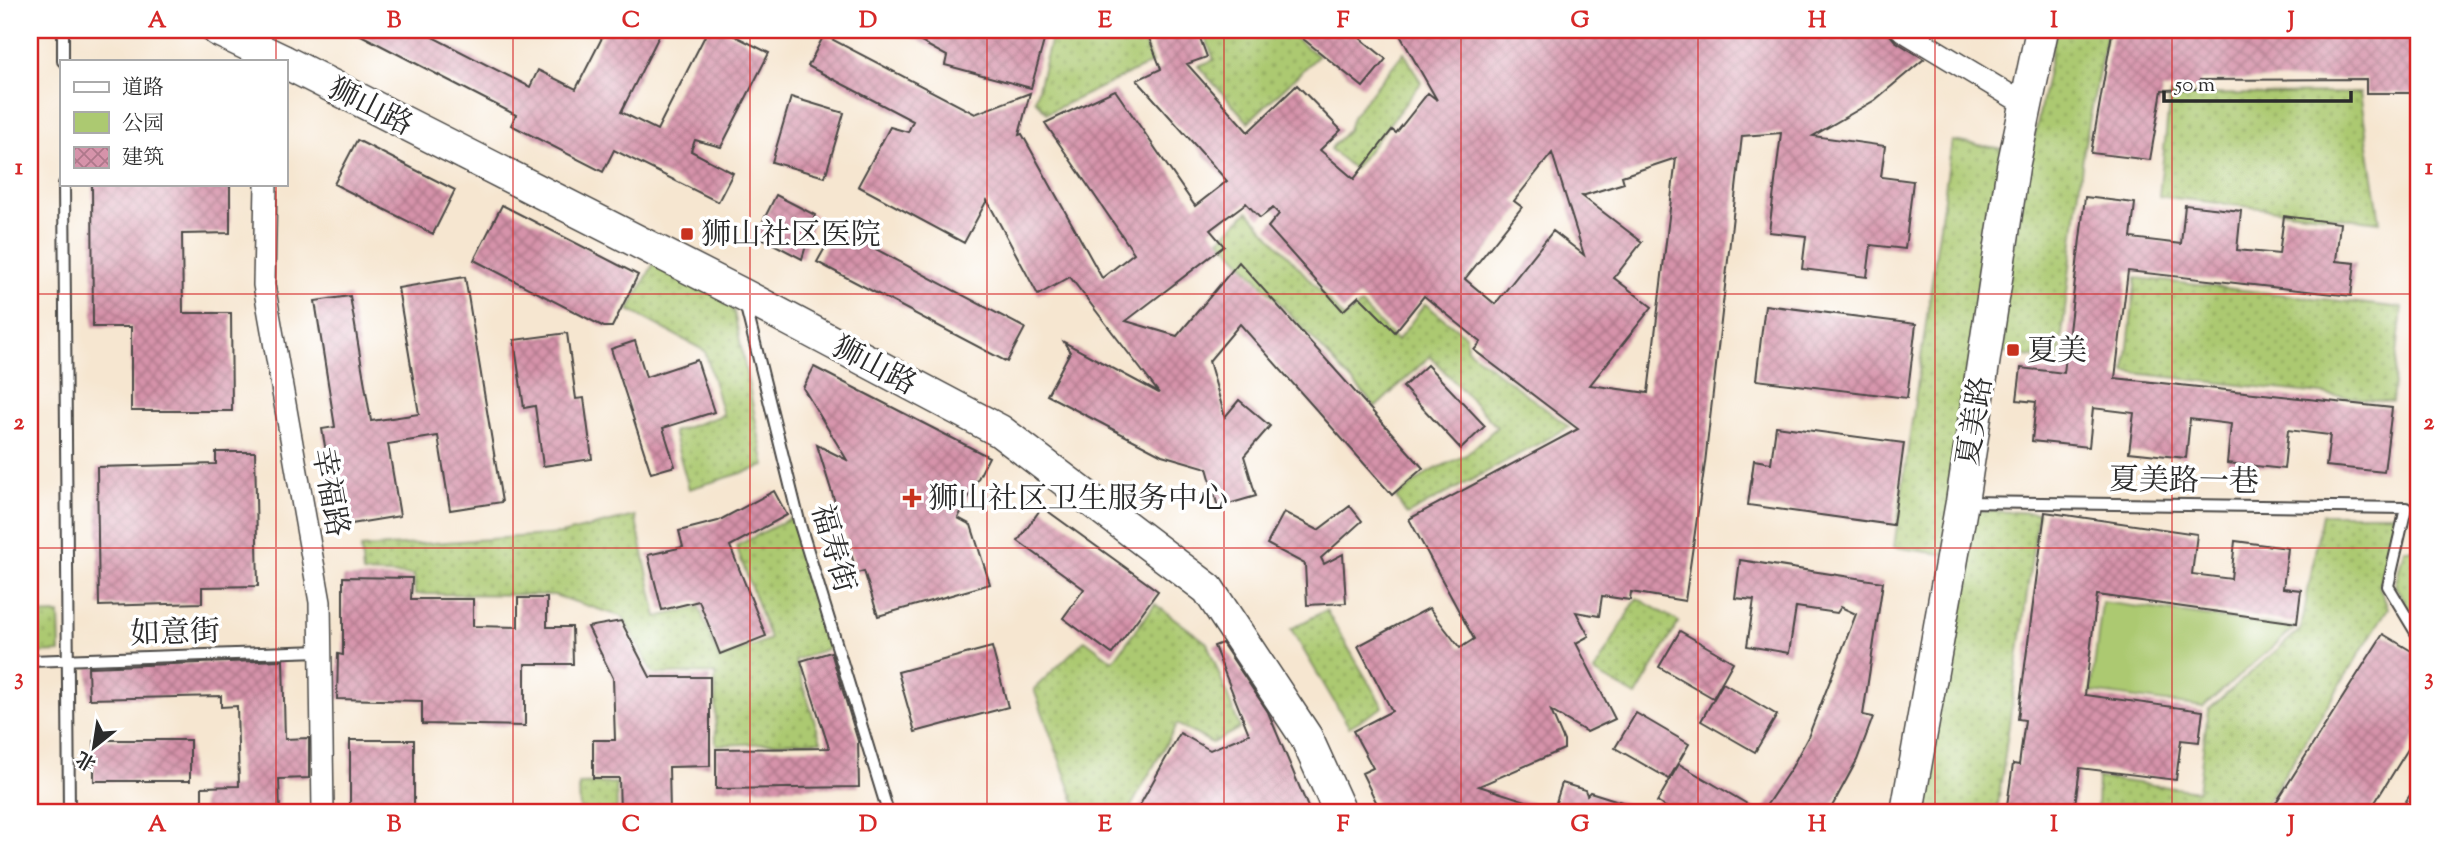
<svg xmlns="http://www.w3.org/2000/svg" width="2448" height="842" viewBox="0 0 2448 842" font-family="'Sorts Mill Goudy','Noto Serif SC',serif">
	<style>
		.grass { fill: url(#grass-dots); stroke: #6c7a4e; stroke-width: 2 }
		.green { fill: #acc971; stroke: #6c7a4e; stroke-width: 2 }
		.building { fill: url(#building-cross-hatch); fill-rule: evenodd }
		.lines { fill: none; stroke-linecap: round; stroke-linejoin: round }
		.lane-casing { stroke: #494744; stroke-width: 14 }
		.street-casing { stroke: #494744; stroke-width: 24 }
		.secondary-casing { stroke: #494744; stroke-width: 35 }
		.lane { stroke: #fff; stroke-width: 10 }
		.street { stroke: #fff; stroke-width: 21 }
		.secondary { stroke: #fff; stroke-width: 32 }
		.grid { fill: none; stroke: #d62828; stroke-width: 2; stroke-opacity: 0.55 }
		.poi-dot { fill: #c8321e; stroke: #fff; stroke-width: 2.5 }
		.labels { text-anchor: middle; stroke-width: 7; stroke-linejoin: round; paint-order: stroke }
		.street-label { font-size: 30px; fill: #2b2b2b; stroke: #fff }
		.poi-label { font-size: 30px; fill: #2b2b2b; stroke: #fff; text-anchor: start }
		.neatline { fill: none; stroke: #d62828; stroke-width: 2.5 }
		.grid-label { font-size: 23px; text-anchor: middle; font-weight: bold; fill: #d62828 }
	</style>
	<defs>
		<pattern id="grass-dots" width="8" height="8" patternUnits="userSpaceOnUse" patternTransform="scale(1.75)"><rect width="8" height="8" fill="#acc971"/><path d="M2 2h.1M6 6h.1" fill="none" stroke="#8ca35d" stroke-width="1.8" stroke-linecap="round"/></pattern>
		<pattern id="building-cross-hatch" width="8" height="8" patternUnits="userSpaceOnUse" patternTransform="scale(1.75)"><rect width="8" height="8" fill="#d693aa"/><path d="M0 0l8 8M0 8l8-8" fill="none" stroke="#ae788b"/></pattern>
	</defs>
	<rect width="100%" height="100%" fill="#fff"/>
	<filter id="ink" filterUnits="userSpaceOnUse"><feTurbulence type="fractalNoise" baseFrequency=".0143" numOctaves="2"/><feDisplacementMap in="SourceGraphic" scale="14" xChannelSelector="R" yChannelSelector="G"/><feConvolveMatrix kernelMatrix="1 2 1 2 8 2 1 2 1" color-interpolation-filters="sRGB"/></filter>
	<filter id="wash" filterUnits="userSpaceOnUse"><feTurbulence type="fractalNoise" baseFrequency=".00686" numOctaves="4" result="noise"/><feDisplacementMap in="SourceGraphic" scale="28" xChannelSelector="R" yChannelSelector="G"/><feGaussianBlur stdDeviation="1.57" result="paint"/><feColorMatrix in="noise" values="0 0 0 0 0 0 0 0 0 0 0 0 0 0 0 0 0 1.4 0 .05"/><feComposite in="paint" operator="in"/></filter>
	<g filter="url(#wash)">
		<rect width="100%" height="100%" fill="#f6e6d0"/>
		<!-- grass -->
		<g class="grass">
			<path d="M1053 30H1139L1152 63 1047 113 1035 100Z"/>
			<path d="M1203 30H1285L1318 56 1248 122 1198 66 1214 60Z"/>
			<path d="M2056 30H2107L2084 148 2059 361 1992 351Z"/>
			<path d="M1404 52 1421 83 1354 169 1330 149 1348 130 1352 117Z"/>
			<path d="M2360 93 2380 222 2159 196 2170 95Z"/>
			<path d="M1952 141 2005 149 1948 555 1894 547Z"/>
			<path d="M1248 211 1344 318 1361 305 1397 341 1425 304 1466 336 1467 349 1569 427 1407 515 1396 498 1429 472 1466 455 1497 427 1430 356 1376 407 1220 239Z"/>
			<path d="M656 259 731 297 765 466 689 489 673 432 723 415 705 351 629 310Z"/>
			<path d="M2136 278 2402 308 2392 402 2125 372Z"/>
			<path d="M1964 510 2038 513 1997 812H1914Z"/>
			<path d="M2322 514H2398L2379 586 2388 608 2261 812H2097L2098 778 2198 791 2208 710 2301 629Z"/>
			<path d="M635 516 657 617 699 607 719 659 770 639 736 546 793 517 832 647 795 660 821 741 716 745 715 673 653 674 623 617 554 595 415 594 414 575 363 573 361 548 561 534Z"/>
			<path d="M2404 549H2418V622L2395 586Z"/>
			<path d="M1637 598 1679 622 1636 696 1594 672Z"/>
			<path d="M1155 604 1207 643 1240 728 1212 743 1177 724 1128 812H1092L1075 802 1034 689 1085 640 1113 661Z"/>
			<path d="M1326 610 1383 707 1349 727 1291 629Z"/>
			<path d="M59 614 60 652 30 653V615Z"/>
			<path d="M616 783 617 812H580L579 784Z"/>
		</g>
		<!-- green -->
		<path class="green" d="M2102 602 2295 628 2203 707 2091 692Z"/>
		<g id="blocks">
			<!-- building -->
			<g class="building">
				<path d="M351 30H419L530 87 538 70 576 89 606 30H662L621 112 657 130 708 30H723L769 53 721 147 695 140 691 151 733 173 718 202 614 150 603 172 511 125 516 115Z"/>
				<path d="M899 30H1047L1031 88 945 65 947 56Z"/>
				<path d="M1146 30H1197L1207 57 1187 64 1248 132 1297 85 1341 130 1320 150 1354 179 1392 130 1396 133 1428 93 1437 100 1397 30H1886L1895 41 1924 59 1875 100 1813 136 1885 146 1881 177 1913 181 1905 249 1871 245 1867 277 1802 269 1806 236 1769 232 1781 133 1742 136 1705 463 1685 601 1631 592 1630 600 1602 596 1599 616 1576 612 1589 636 1576 643 1615 719 1587 732 1551 711 1564 741V749L1479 786 1548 808V812H1381L1362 773 1373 768 1353 731 1392 711 1358 646 1429 608 1460 648 1474 639 1409 519 1578 429 1474 350 1481 342 1424 296 1395 332 1359 296 1343 311 1268 227 1279 214 1273 208 1260 218 1246 203 1210 230 1224 246 1126 321 1177 336 1239 262 1423 468 1392 495 1240 324 1209 361 1225 417 1239 400 1270 426 1244 456 1256 496 1218 507 1207 468 1162 455 1047 395 1070 352 1064 342 1159 393 1070 277 1038 295 987 200 964 243 858 186 890 127 908 132 913 121 808 66 824 35 975 114 1030 93 1019 135 1022 134 1102 278 1134 253 1045 123 1115 90 1195 206 1227 181 1137 80 1161 69ZM1552 153 1584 255 1553 231 1495 304 1465 279 1522 207 1514 201ZM1676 158 1648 393 1590 385 1652 307 1614 278 1642 242 1582 196 1624 183 1622 176Z"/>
				<path d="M1292 30H1350L1386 59 1363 87Z"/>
				<path d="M2210 30H2418V93H2366V79L2200 80V89L2162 90 2150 160 2091 153 2112 33 2210 32Z"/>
				<path d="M791 97 844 113 825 177 772 162Z"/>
				<path d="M357 140 455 190 433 234 334 184Z"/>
				<path d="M92 184H230V233L182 234 183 313H231L232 411H131V327H93Z"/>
				<path d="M776 195 815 215 802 259 756 235Z"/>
				<path d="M2085 197 2135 203 2131 238 2181 244 2185 205 2241 211 2237 250 2279 254 2284 216 2340 223 2336 261 2355 263 2351 296 2128 271 2115 378 2392 408 2384 472 2326 466 2330 435 2288 430 2284 469 2227 463 2231 424 2190 419 2186 458 2129 452 2134 413 2093 408 2089 447 2032 441 2036 402 2017 400 2021 368 2064 373Z"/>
				<path d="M502 205 638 275 612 327H604L474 260Z"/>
				<path d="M836 228 1025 328 1007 362 817 262Z"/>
				<path d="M465 277 502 502 450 510 438 436 388 444 400 516 339 526 322 429 335 427 315 301 350 296 371 421 419 414 398 288Z"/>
				<path d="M1765 305 1916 324 1907 398 1756 380Z"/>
				<path d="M567 333 576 399 584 398 592 459 543 466 535 406 524 408 514 340Z"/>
				<path d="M635 341 646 377 697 360 714 412 663 428 675 466 651 473 611 349Z"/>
				<path d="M1427 365 1485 426 1461 449 1403 387Z"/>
				<path d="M814 367 989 457 958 518 971 525 990 584 878 616 864 571 857 573 817 445 847 460 803 388Z"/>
				<path d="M1776 426 1904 443 1893 525 1748 505 1754 460 1771 463Z"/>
				<path d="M216 452H255L258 586 202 587V603L99 606 97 467 216 464Z"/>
				<path d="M774 491 787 515 730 546 766 636 720 654 699 601 662 610 648 555 683 547 679 531 718 521Z"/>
				<path d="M1350 506 1362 521 1321 558 1324 564 1343 554 1346 603 1307 605 1305 564 1267 544 1284 512 1318 530Z"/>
				<path d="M1042 507 1158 591 1112 654 1063 618 1084 589 1018 541Z"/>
				<path d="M2045 512 2197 534 2192 574 2231 579 2235 541 2288 548 2283 588 2301 590 2297 623 2097 595 2085 695 2203 711 2199 742 2181 740 2176 780 2080 768 2074 812H2006L2013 764 2019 765 2025 720 2018 719Z"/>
				<path d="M1740 560 1883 582 1863 715 1873 717 1857 760 1829 812H1762L1792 767 1808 737 1856 614 1841 607 1837 613 1796 607 1789 653 1747 646 1754 600 1735 598Z"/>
				<path d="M343 577 412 578 411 599H473V626L518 627V598H547V627H572L573 664H525V726L422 724V701L337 699 338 654 343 655Z"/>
				<path d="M621 621 650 677H710V766L669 767 670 812H620L619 778H593V740H615L613 678 588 627Z"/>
				<path d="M1680 631 1733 662 1713 698 1659 667Z"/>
				<path d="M2383 634 2418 655V733L2369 812H2270Z"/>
				<path d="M1222 643 1268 712 1310 812H1136L1180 733 1210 750 1249 734 1214 646Z"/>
				<path d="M992 647 1008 707 915 732 898 672Z"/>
				<path d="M831 652 858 741 859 787 716 789V749L829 748 801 661Z"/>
				<path d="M283 660 285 739 309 738V778L279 779 280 812H202V787L239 786 237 706 221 707V696L89 699 88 667Z"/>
				<path d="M1723 683 1777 715 1755 752 1701 721Z"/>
				<path d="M1636 713 1689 744 1669 779 1615 748Z"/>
				<rect x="94" y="740" width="96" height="41"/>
				<rect x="350" y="740" width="64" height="72"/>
				<path d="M1679 764 1761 812H1674L1657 802Z"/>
				<path d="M1562 783 1585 790 1587 795 1590 792 1641 808 1640 812H1553Z"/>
			</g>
		</g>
	</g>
	<g filter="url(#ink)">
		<use href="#blocks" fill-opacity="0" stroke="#494744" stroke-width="2"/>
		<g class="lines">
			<!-- lane casing -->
			<g class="lane-casing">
				<g id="lane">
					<path d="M63 30V61"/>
					<path d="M64 184 69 812"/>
					<path d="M745 303 800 525 888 812"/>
					<path d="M1964 502 2406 508 2388 586 2418 636"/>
					<path d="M30 661 321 651"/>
					<path d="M2406 812 2418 794"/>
				</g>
			</g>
			<!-- street casing -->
			<g class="street-casing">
				<g id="street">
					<path d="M1902 30 2026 105"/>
					<path d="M266 184 264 285 320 602 323 812"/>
				</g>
			</g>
			<!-- secondary casing -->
			<g class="secondary-casing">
				<g id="secondary">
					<path d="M218 30 283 61"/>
					<path d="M285 62 743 295 1000 431 1208 589 1306 737 1340 812"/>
					<path d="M1907 812 1962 502 2013 167 2042 30"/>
				</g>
			</g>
			<!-- lane -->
			<use href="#lane" class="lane"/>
			<!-- street -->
			<use href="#street" class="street"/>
			<!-- secondary -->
			<use href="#secondary" class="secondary"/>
		</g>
	</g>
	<!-- grid -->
	<path class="grid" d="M276 30V61M513 30V812M750 30V812M987 30V812M1224 30V812M1461 30V812M1698 30V812M1935 30V812M2172 30V812M276 184V812M30 294H2418M30 548H2418"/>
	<!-- markers -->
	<g class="poi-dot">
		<rect x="680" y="227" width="14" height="14" rx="3.5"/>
		<rect x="2006" y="343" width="14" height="14" rx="3.5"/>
		<path d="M908.5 487.5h7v7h7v7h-7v7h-7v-7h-7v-7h7z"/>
	</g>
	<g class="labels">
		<!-- street labels -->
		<g class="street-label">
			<text transform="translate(371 106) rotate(27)" y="10">狮山路</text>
			<text transform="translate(875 365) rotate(28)" y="10">狮山路</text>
			<text transform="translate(1974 421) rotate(-81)" y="10">夏美路</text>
			<text transform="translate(2184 480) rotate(1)" y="10">夏美路一巷</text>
			<text transform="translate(331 492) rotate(80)" y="10">幸福路</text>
			<text transform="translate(834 548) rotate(74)" y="10">福寿街</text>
			<text transform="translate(175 632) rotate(-2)" y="10">如意街</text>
		</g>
		<!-- poi labels -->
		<g class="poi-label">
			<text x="701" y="244">狮山社区医院</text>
			<text x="2027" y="360">夏美</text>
			<text x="928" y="508">狮山社区卫生服务中心</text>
		</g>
	</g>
	<!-- margin -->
	<rect width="2448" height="842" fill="none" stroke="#fff" stroke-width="77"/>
	<!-- legend -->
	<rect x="60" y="60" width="228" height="126" fill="#ffffff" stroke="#aaaaaa" stroke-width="2"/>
	<rect x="74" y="82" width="35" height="10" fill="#ffffff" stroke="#aaaaaa" stroke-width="2"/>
	<text x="122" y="94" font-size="21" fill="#2b2b2b">道路</text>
	<rect x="74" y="112" width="35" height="21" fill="#acc971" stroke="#aaaaaa" stroke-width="2"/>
	<text x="122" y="130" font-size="21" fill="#2b2b2b">公园</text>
	<rect x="74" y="147" width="35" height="21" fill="url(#building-cross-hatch)" stroke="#aaaaaa" stroke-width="2"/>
	<text x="122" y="164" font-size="21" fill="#2b2b2b">建筑</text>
	<!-- north arrow -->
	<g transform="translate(94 747) rotate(210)" stroke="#ffffff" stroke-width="5" paint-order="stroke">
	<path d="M0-5L12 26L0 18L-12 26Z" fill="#2b2b2b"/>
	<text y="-10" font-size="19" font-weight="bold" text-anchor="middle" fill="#2b2b2b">北</text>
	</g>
	<!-- scale -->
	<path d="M2164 91v10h187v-10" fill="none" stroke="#2b2b2b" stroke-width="3.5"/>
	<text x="2175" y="91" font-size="21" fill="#2b2b2b" stroke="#ffffff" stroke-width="5" paint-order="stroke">50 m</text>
	<rect x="38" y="38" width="2372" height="766" class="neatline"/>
	<g class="grid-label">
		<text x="157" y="27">A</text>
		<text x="394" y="27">B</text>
		<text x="631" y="27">C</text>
		<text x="868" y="27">D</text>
		<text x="1105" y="27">E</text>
		<text x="1343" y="27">F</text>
		<text x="1580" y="27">G</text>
		<text x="1817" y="27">H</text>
		<text x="2054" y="27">I</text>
		<text x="2291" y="27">J</text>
		<text x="19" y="174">1</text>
		<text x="2429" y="174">1</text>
		<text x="19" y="429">2</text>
		<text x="2429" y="429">2</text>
		<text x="19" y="684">3</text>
		<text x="2429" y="684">3</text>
		<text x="157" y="831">A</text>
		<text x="394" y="831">B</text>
		<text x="631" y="831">C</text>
		<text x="868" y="831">D</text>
		<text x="1105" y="831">E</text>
		<text x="1343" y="831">F</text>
		<text x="1580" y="831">G</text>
		<text x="1817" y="831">H</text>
		<text x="2054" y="831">I</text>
		<text x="2291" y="831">J</text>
	</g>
</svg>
